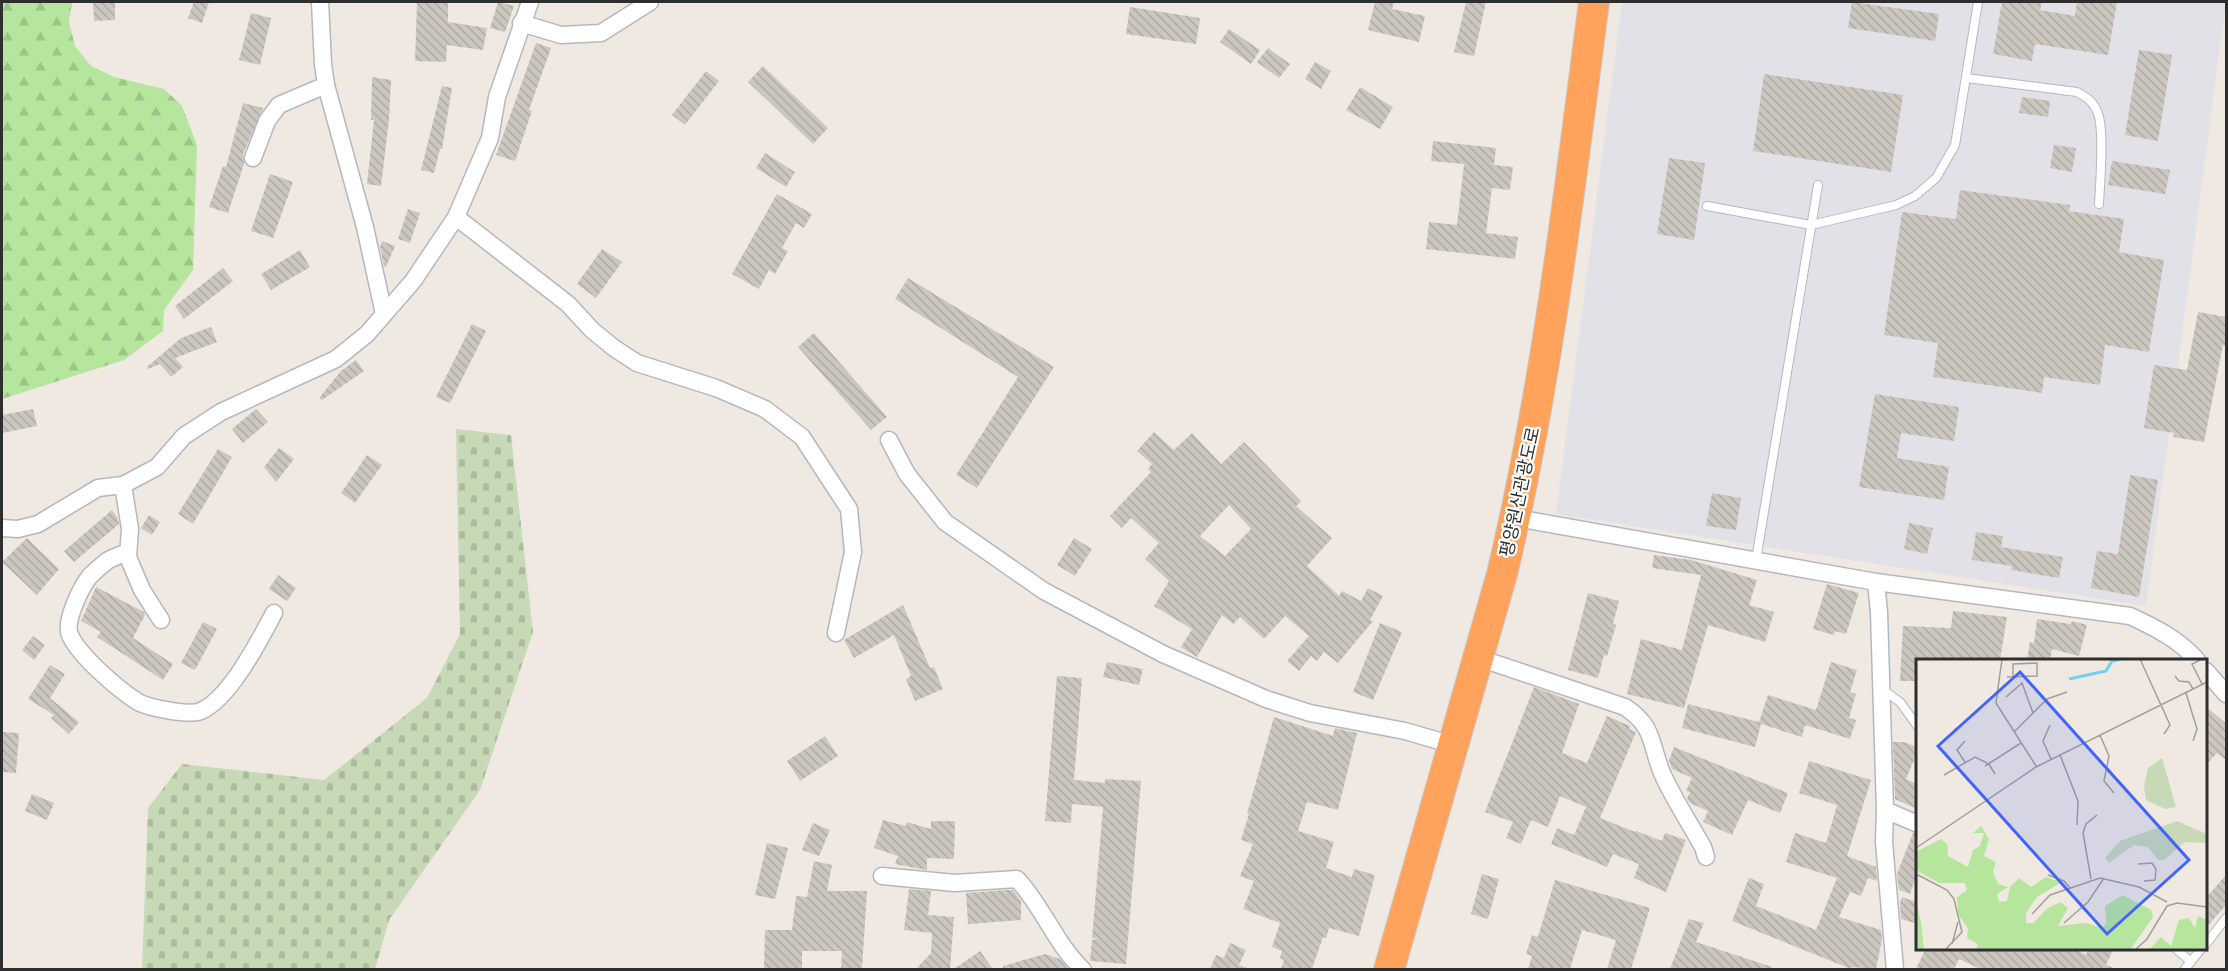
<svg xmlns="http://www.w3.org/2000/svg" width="2228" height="971" viewBox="0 0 2228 971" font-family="'IBM Plex Sans','Noto Sans KR',sans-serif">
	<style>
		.industrial { fill: #e3e1e8 }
		.forest { fill: url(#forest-firs) }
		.cemetery { fill: url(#cemetery-stones) }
		.building { fill: url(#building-back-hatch); fill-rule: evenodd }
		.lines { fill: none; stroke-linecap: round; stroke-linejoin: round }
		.lane-casing { stroke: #b4b7c1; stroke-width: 10 }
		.street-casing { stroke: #b4b7c1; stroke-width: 19 }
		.highway-casing { stroke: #c9c9c9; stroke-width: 32 }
		.lane { stroke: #fff; stroke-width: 8 }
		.street { stroke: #fff; stroke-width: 16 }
		.highway { stroke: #ffa35c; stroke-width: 30 }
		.labels { text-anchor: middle; stroke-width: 4.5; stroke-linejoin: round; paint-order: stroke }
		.street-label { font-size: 18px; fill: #2e2e2e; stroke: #fff }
		.inset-river { fill: none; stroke: #75cff0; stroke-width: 3 }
		.inset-road { fill: none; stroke: #a29e99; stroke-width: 1.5 }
		.view { fill: #4264fb; fill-opacity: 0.15; stroke: #4264fb; stroke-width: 3 }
		.inset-edge { fill: none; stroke: #2e2e2e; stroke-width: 3 }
	</style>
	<defs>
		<pattern id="forest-firs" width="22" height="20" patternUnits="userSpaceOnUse" patternTransform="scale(1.5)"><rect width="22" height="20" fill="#b6e59e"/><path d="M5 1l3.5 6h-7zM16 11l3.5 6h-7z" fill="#9dc588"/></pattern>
		<pattern id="cemetery-stones" width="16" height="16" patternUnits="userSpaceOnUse" patternTransform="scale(1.5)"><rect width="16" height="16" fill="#c8d9b8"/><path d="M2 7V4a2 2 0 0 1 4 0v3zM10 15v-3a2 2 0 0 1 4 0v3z" fill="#acbb9e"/></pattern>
		<pattern id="building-back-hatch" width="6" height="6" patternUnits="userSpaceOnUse" patternTransform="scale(1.5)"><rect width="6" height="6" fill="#cbc7bf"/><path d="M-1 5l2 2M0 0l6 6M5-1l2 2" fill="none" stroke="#afaba4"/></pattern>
	</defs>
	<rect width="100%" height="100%" fill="#efe9e1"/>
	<!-- industrial -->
	<path class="industrial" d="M1622 2H2226L2146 606 1556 514Z"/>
	<!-- forest -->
	<path class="forest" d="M2 2H72L69 22 75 46 91 66 114 77 164 89 182 106 197 145 193 270 164 310 163 331 124 360 2 399Z"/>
	<!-- cemetery -->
	<path class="cemetery" d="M456 429 511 435 533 632 480 790 389 920 375 969H142L148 808 182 764 324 780 427 698 460 634Z"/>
	<!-- building -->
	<g class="building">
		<path d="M93 2H115V20L94 21Z"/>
		<path d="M194 2H209L202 23 188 18Z"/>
		<path d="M417 2H448V22L487 28 483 50 447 45 446 62 415 61Z"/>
		<path d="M498 2 514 6 505 32 490 28Z"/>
		<path d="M1375 2H1394L1392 9 1425 16 1419 42 1368 30Z"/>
		<path d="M1466 2H1486L1474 56 1454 52Z"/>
		<path d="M1852 2 1939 14 1935 41 1848 28Z"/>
		<path d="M2002 2H2042L2040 10 2075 16 2077 2H2117L2108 55 2035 44 2032 61 1993 54Z"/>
		<path d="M1130 7 1200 18 1196 44 1126 34Z"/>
		<path d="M251 13 271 18 260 65 239 60Z"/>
		<path d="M1229 29 1260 50 1251 64 1220 42Z"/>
		<path d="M536 43 551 48 529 110 532 111 515 161 496 155Z"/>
		<path d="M1268 48 1290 64 1279 78 1257 62Z"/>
		<path d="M2139 50 2172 55 2158 141 2125 135Z"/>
		<path d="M1315 62 1331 71 1321 89 1305 79Z"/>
		<path d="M763 66 828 128 813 144 748 82Z"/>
		<path d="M706 71 719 81 685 125 672 115Z"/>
		<path d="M1764 74 1903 95 1891 172 1753 151Z"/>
		<path d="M372 77 391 80 389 120 381 186 367 184 374 120H371Z"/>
		<path d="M442 86 452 88 442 149H440L434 173 421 170Z"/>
		<path d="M1360 87 1393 107 1380 129 1346 110Z"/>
		<path d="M2022 97 2050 101 2048 117 2019 113Z"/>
		<path d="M243 103 263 108 243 154 244 164 228 213 209 207 223 166 226 167Z"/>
		<path d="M1433 141 1496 148 1494 165 1513 167 1510 190 1492 188 1486 233 1518 237 1515 259 1426 249 1429 222 1457 225 1464 164 1431 161Z"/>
		<path d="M2054 145 2076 148 2072 172 2050 168Z"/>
		<path d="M765 153 795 172 786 187 756 168Z"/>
		<path d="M1669 158 1705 163 1694 240 1657 234Z"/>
		<path d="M2112 161 2170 170 2165 194 2108 185Z"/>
		<path d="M270 174 293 182 273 238 251 231Z"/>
		<path d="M1960 190 2070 205 2069 211 2124 219 2119 252 2164 260 2149 352 2105 345 2100 385 2044 377 2042 393 1933 377 1938 343 1884 335 1902 212 1956 219Z"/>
		<path d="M777 194 812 214 804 228 796 223 782 248 788 251 775 274 769 270 759 289 732 274Z"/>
		<path d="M408 209 420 213 410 243 398 239Z"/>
		<path d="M382 241 395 246 386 267 384 266 380 247Z"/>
		<path d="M602 249 622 262 596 298 577 284Z"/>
		<path d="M300 250 310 267 271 290 261 274Z"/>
		<path d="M223 268 233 281 184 319 175 306Z"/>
		<path d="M908 278 1054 367 977 488 956 475 1018 377 895 299Z"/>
		<path d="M2198 312 2226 317V346L2223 345 2204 442 2173 437 2174 433 2144 428 2154 365 2187 370Z"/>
		<path d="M472 324 486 331 450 403 436 397Z"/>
		<path d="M211 327 217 342 175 358 183 367 171 377 160 364 148 369 147 367 181 338Z"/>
		<path d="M814 333 887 417 871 430 798 347Z"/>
		<path d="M356 360 364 371 322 400 319 398 341 371Z"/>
		<path d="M1875 394 1959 407 1954 441 1901 433 1897 458 1949 467 1944 500 1859 487Z"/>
		<path d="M33 409 37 426 2 433V415Z"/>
		<path d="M256 409 268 422 243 443 232 429Z"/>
		<path d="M1154 432 1174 450 1192 433 1221 464 1244 442 1301 501 1296 506 1332 538 1307 566 1339 596 1342 591 1361 601 1368 588 1383 596 1370 620 1373 621 1338 663 1324 652 1317 661 1311 656 1299 671 1287 661 1309 636 1285 616 1264 639 1240 617 1233 624 1222 615 1197 657 1181 647 1192 629 1154 606 1169 581 1145 559 1159 543 1131 518 1122 528 1110 516 1151 472 1148 469 1152 464 1137 451ZM1229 505 1251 529 1225 556 1200 536Z"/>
		<path d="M279 448 294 459 276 482 264 467Z"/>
		<path d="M218 449 232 457 193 524 178 514Z"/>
		<path d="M367 455 382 465 355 503 341 493Z"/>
		<path d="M2130 475 2158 480 2139 597 2091 588 2097 551 2118 554Z"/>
		<path d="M1712 493 1741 498 1736 530 1706 526Z"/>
		<path d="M112 510 117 517 119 524 74 562 64 551Z"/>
		<path d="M149 515 160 522 152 535 141 528Z"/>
		<path d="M1909 523 1933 528 1927 554 1904 549Z"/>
		<path d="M1976 532 2003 536 2001 547 2063 557 2059 578 2011 570 2012 566 1972 560Z"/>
		<path d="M27 538 59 569 37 595 2 562Z"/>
		<path d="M1074 538 1092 549 1075 576 1057 565Z"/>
		<path d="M1654 555 1691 560 1757 580 1749 605 1774 612 1765 642 1708 625 1684 708 1627 694 1641 639 1682 650 1701 575 1652 568Z"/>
		<path d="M278 575 296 588 287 601 269 589Z"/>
		<path d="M1827 584 1859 593 1846 634 1835 631 1834 635 1813 629Z"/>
		<path d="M96 587 144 612 145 615 133 638 173 664 163 680 97 637 101 632 81 621Z"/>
		<path d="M1588 593 1619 601 1613 624 1616 625 1607 656 1604 655 1598 678 1568 670Z"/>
		<path d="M903 605 930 668 934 667 943 689 915 701 906 679 911 676 894 635 854 658 844 640Z"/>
		<path d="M1953 611 2007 617 2000 660H1917V681H1900L1903 626 1951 628Z"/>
		<path d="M2037 619 2071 624 2072 621 2087 625 2079 656 2052 649 2050 660H2027L2030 642 2034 643Z"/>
		<path d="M203 622 217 629 195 670 181 663Z"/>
		<path d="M1380 623 1402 632 1373 700 1353 692Z"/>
		<path d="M33 636 45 645 34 660 22 650Z"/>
		<path d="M1107 662 1143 669 1139 685 1103 677Z"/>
		<path d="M1831 662 1857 670 1850 692 1856 694 1849 718 1856 720 1850 739 1805 725 1802 737 1761 724 1755 747 1682 728 1688 704 1759 722 1768 695 1816 710Z"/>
		<path d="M50 665 65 674 50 698 79 722 69 734 51 718 54 715 28 699Z"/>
		<path d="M1057 676 1082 678 1074 780 1105 783V779L1141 781 1126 964 1090 961 1092 940 1099 938H1092L1103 807 1072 804 1071 823 1045 821Z"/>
		<path d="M1534 687 1579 704 1562 753 1587 763 1607 716 1630 726 1629 729 1636 732 1600 818 1635 832 1636 831 1662 841 1665 833 1686 840 1666 892 1634 878 1639 864 1613 854 1607 867 1551 844 1557 828 1574 835 1586 807 1560 796 1548 827 1531 820 1521 844 1506 838 1513 822 1485 812Z"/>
		<path d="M2205 706 2226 723V760L2217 753 2205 766Z"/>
		<path d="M1274 717 1333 736 1335 728 1357 733 1338 810 1307 802 1298 831 1334 842 1326 868 1352 877 1354 869 1375 875 1359 936 1329 928 1326 938 1323 937 1312 969H1281L1284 960 1280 958 1282 951 1272 947 1280 923 1243 909 1254 881 1240 876 1253 844 1241 840 1249 814H1247Z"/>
		<path d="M2 732 19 733 16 773 2 772Z"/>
		<path d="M825 736 838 756 800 781 787 761Z"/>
		<path d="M1893 742H1904L1917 747V753L1906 779 1917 784V809L1895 799Z"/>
		<path d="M1674 747 1788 793 1780 813 1748 800 1732 835 1703 822 1708 811 1690 803 1687 798 1690 792 1686 791 1692 778 1672 769 1669 760Z"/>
		<path d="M1809 761 1871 780 1847 856 1876 867 1877 881 1868 878 1861 896 1850 892 1839 917 1881 930 1882 939 1876 969 1851 967V969L1732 921 1749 878 1764 884 1756 906 1816 930 1837 878 1786 862 1795 833 1826 843 1837 805 1799 793Z"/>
		<path d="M32 794 54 803 47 820 25 811Z"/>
		<path d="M883 820 906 826 907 822 931 829V821H955L954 859 927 858V870L895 864 898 856 874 848Z"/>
		<path d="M813 823 830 830 819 856 802 850Z"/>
		<path d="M1913 833 1917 834V874L1910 894 1899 890 1897 874Z"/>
		<path d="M767 843 788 848 775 899 755 895Z"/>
		<path d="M814 861 832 865 827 891H867L862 969H841L842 951H802V968H764L765 930H792L796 896 807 897Z"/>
		<path d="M1482 874 1499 879 1488 919 1471 914Z"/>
		<path d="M2226 875V905L2205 929V899Z"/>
		<path d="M1555 880 1650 908 1631 969H1607L1616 940 1582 930 1570 969H1528L1532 956 1526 954 1532 935 1538 937Z"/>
		<path d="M909 889 931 891 928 915 954 917 950 969H916L931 953 932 933 904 930Z"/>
		<path d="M1006 890H1013L1021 901V920L968 924 966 893Z"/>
		<path d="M1902 897 1917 902V914L1914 923 1901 919 1900 903Z"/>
		<path d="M1689 919 1704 923 1696 942 1772 967 1771 969H1670Z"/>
		<path d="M1230 943 1246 950 1239 965 1250 969H1210L1216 955 1224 958Z"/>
		<path d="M1926 948H2072L2086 955 2089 948H2114L2106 965 2117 969H1980L1959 959 1954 969H1916Z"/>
		<path d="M980 951 993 969H954Z"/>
		<path d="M1045 954 1060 959 1068 969H1003V966Z"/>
	</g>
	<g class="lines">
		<!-- lane casing -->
		<g class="lane-casing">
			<g id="lane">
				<path d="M1966 78 2077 92C2086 97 2093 101 2097 111 2105 127 2100 183 2099 204"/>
				<path d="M1707 206 1811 225 1896 205 1915 196 1936 178 1955 145 1978 2"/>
				<path d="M1756 560 1818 185"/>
				<path d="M1882 689 1900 702 1918 727"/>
				<path d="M2206 944 2226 918"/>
				<path d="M2175 948 2191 962"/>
				<path d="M2184 970 2202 948"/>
			</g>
		</g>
		<!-- street casing -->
		<g class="street-casing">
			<g id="street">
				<path d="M320 2 323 64 326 85 365 227 384 314"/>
				<path d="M521 23 561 35 601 33 650 2"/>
				<path d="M253 158 267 121 279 105 326 85"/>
				<path d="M456 217 568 304 592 330 614 348 637 363 716 388 765 409 802 437 849 509 853 552 836 633"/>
				<path d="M889 440 907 474 945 522 1044 591 1163 654 1266 699 1310 713 1405 731 1453 745"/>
				<path d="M123 485 130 529 128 557 142 590 161 620"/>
				<path d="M1516 518 1876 582 2130 616C2156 628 2178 639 2197 660"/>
				<path d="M2 528 18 529 38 524 98 488 123 485 157 467 184 436 221 412 336 359 367 334 413 281 456 217 490 138 497 97 530 2"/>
				<path d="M128 552C121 555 113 557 107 561 102 565 95 571 90 576 81 587 64 622 70 635 79 656 119 690 138 702 149 708 190 716 201 711 230 698 259 641 274 613"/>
				<path d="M1876 582 1879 612 1885 810 1884 842 1895 970"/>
				<path d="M1479 658 1625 707C1655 727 1650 744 1662 773 1673 798 1689 822 1703 847L1706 857"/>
				<path d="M2206 671 2226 694"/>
				<path d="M1885 810 1918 824"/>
				<path d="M882 876 955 883 1017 879C1043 907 1055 943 1083 970"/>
			</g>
		</g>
		<!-- highway casing -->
		<g class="highway-casing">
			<path id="highway" d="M1389 970 1502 574C1547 386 1569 193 1594 2"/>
		</g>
		<!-- lane -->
		<use href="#lane" class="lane"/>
		<!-- street -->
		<use href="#street" class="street"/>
		<!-- highway -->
		<use href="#highway" class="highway"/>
	</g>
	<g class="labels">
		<!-- street labels -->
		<g class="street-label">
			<text transform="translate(1520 492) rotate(-78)" y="6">평양원산관광도로</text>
		</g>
	</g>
	<!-- overview -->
	<g transform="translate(1916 659)">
		<rect width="291" height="291" fill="#efe9e1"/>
		<path d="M65 167 73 180 68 197 80 203 77 213 82 225 92 228 81 235 83 243 91 242 94 228 103 219 115 228 130 218 146 223 121 238 110 254V264H117L132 249 144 243 152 249 142 267 170 264 186 269 190 265 189 247 207 236 235 251 237 258 214 291H60L62 285 51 279 52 269 42 255 41 238 51 231 49 224H23L0 211V193L25 180 31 185 32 197 52 208 57 191 64 187 68 174H57ZM0 243 5 263 8 291H0ZM282 257 291 261V291H233L245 278 255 287 263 261 273 259 279 269Z" fill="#b6e59e"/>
		<path d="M246 99 260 148 249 150 230 141 228 127 232 109ZM261 162 291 175V184L269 183 248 201H242L232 188 218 186 193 204 189 199 204 182Z" fill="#c8d9b8"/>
		<path class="inset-river" d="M153 20 190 12 196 2 205 0"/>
		<path class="inset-road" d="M86 0 80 44 120 107M224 0 254 66 248 75M286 0 276 5 286 25M259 17 263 22 273 23 277 30M91 18 121 17V4L97 5V18M270 34 281 70 277 82M90 38 106 24 117 54M134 66 127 82 135 100M98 73 131 40 151 33M184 76 193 97 188 122 198 134M144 96 162 142 161 166M49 103 41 91 49 82M69 107 105 84M28 116 59 98 73 105 79 115M0 189 120 108 291 23M222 205 236 204 240 210 239 221 228 222M0 215 31 231 38 240 46 273 30 290M132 216 148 222 154 229M175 220 167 174 170 165 181 156M116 255 134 236 184 219 223 228 251 243M148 264 172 243 188 219M36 285 42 263M219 291 231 280 251 247 261 244 291 248"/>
		<path class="view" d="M104 13 273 201 191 275 22 87Z"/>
		<rect width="291" height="291" class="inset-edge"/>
	</g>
	<!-- border -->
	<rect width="2228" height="971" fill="none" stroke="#2e2e2e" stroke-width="6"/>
</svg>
